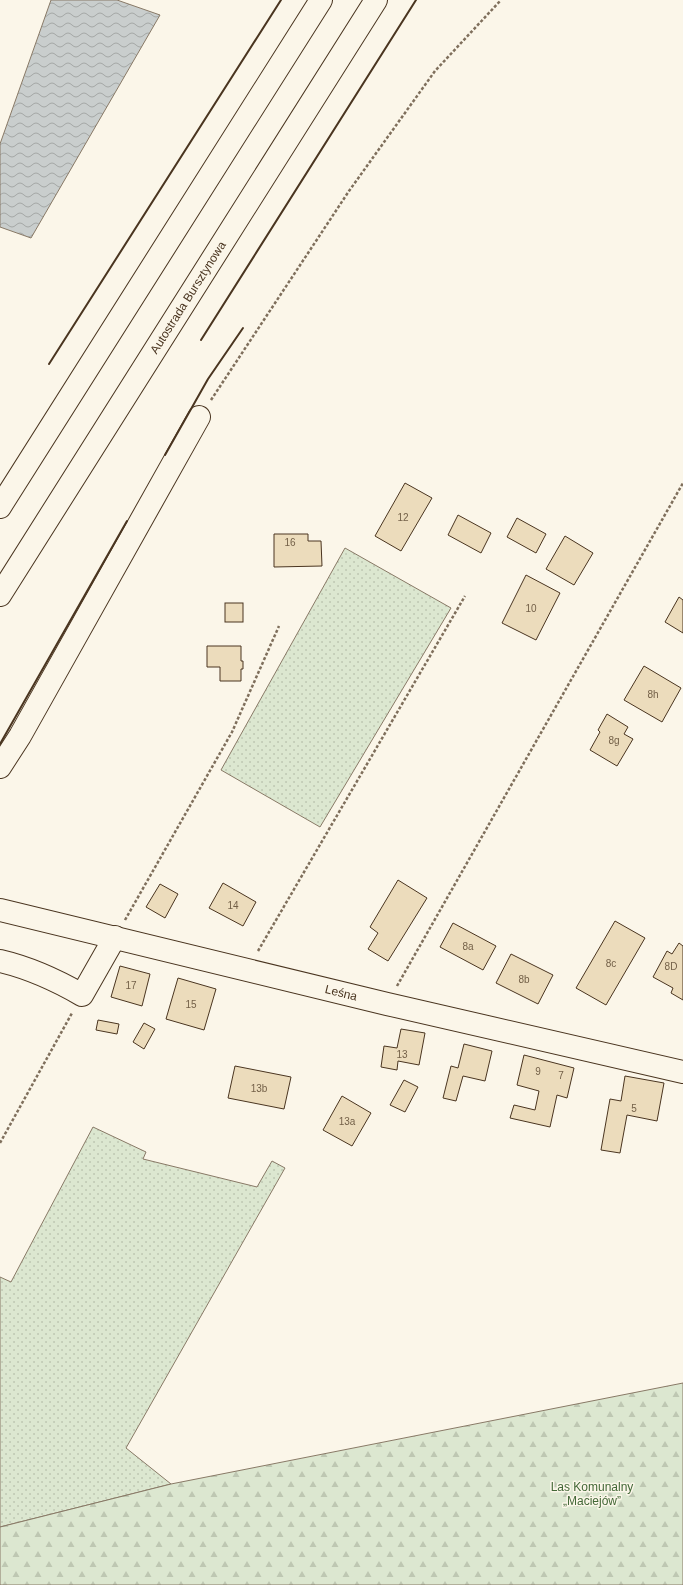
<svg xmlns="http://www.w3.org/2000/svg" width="683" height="1585" viewBox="0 0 683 1585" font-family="Arial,sans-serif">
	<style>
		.grass { fill: url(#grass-dots); stroke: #887966 }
		.forest { fill: url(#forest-firs); stroke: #887966 }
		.water { fill: url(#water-waves); stroke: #887966 }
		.building { fill: #ecdcbc; stroke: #4a3520 }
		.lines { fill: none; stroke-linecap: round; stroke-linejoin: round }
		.minor-casing { stroke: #4a3520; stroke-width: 24 }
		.highway-casing { stroke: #4a3520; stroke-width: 24 }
		.path { stroke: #7f6f5c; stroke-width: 2.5; stroke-dasharray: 3 2; stroke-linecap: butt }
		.minor { stroke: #fbf6e9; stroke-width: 22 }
		.highway { stroke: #fbf6e9; stroke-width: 22 }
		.wall { stroke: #4a3520; stroke-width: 2 }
		.labels { text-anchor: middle; stroke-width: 3; stroke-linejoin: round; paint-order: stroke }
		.number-label { font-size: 10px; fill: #725f47 }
		.street-label { font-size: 12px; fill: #4a3520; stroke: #fbf6e9 }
		.park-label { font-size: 12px; fill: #436837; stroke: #fbf6e9 }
	</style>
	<defs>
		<pattern id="grass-dots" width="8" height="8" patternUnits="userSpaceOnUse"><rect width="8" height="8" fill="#dce7d0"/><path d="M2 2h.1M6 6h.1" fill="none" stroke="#bec7b2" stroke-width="1.8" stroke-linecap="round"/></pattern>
		<pattern id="forest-firs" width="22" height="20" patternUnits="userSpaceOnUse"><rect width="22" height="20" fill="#dce7d0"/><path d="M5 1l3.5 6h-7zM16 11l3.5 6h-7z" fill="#bec7b2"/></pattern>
		<pattern id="water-waves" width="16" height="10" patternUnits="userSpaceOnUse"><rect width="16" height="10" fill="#c9cecd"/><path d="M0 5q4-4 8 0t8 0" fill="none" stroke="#a5a8a6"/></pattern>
	</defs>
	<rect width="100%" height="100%" fill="#fbf6e9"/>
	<!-- grass -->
	<g class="grass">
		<path d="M345 548 451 608 320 827 221 770Z"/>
		<path d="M93 1127 146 1152 143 1159 257 1187 272 1161 285 1168 126 1448 171 1484 0 1527V1277L11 1282Z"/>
	</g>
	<!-- forest -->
	<path class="forest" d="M683 1383V1585H0V1527L171 1484Z"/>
	<!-- water -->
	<path class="water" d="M51 0H117L160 15 31 238 0 227V144Z"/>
	<!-- building -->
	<g class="building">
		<path d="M405 483 432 498 401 551 375 536Z"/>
		<path d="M458 515 491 533 481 553 448 535Z"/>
		<path d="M517 518 546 534 536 553 507 537Z"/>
		<path d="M274 534H308V541H321L322 566 274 567Z"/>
		<path d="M565 536 593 553 574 585 546 569Z"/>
		<path d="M526 575 560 593 536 640 502 623Z"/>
		<path d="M679 597 683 600V633L665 622Z"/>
		<rect x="225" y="603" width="18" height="19"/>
		<path d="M207 646H241V661H243V669H241V681H220V667H207Z"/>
		<path d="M644 666 681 688 662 722 624 700Z"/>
		<path d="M607 714 628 727 624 734 633 739 617 766 590 750 600 732 598 730Z"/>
		<path d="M398 880 427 898 388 961 368 949 378 933 370 927Z"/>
		<path d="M223 883 256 902 243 926 209 908Z"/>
		<path d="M160 884 178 894 165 918 146 907Z"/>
		<path d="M615 921 645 938 606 1005 576 988Z"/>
		<path d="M453 923 496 946 483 970 440 947Z"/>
		<path d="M679 943 683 946V1000L671 993 673 988 653 977 667 951 672 954Z"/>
		<path d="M511 954 553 975 538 1004 496 983Z"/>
		<path d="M120 966 150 974 142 1006 111 997Z"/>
		<path d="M178 978 216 989 204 1030 166 1019Z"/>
		<path d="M98 1020 119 1024 117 1034 96 1030Z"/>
		<path d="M144 1023 155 1029 144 1049 133 1042Z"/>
		<path d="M401 1029 425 1033 419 1065 398 1061 397 1070 381 1067 384 1046 397 1048Z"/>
		<path d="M464 1044 492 1051 485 1081 463 1076 456 1101 443 1098 451 1066 458 1068Z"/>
		<path d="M524 1055 574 1068 567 1098 557 1095 550 1127 510 1118 514 1105 535 1110 539 1091 517 1085Z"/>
		<path d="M235 1066 291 1077 284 1109 228 1098Z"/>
		<path d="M625 1076 664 1083 657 1121 627 1115 620 1153 601 1150 610 1099 621 1101Z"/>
		<path d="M404 1080 418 1087 405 1112 390 1105Z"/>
		<path d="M342 1096 371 1113 352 1146 323 1130Z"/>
	</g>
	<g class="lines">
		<!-- minor casing -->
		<g class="minor-casing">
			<g id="minor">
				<path d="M0 767 20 736 199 417"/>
				<path id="s1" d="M0 910 387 1004 683 1072"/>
				<path d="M0 961C30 968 56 980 82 995L115 937"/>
			</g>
		</g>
		<!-- highway casing -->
		<g class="highway-casing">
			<g id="highway">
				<path d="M0 507 321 0"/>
				<path id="s2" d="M0 595 376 0"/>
			</g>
		</g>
		<!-- path -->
		<g class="path">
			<path d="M211 400 349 191 435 71 501 0"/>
			<path d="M125 920 232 732 279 626"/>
			<path d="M258 951 465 596"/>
			<path d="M397 986 683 483"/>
			<path d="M0 1143 72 1013"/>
		</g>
		<!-- minor -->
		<use href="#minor" class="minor"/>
		<!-- highway -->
		<use href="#highway" class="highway"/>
		<!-- wall -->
		<g class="wall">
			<path d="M201 340 416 0"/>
			<path d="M49 364 281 0"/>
			<path d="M165 455 208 379 243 328"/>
			<path d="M0 744 127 521"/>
		</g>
	</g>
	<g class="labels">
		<!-- number labels -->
		<g class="number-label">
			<text x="403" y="521">12</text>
			<text x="290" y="546">16</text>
			<text x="531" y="612">10</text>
			<text x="653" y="698">8h</text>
			<text x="614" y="744">8g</text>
			<text x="233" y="909">14</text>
			<text x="468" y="950">8a</text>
			<text x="611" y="967">8c</text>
			<text x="671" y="970">8D</text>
			<text x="524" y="983">8b</text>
			<text x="131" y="989">17</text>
			<text x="191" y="1008">15</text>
			<text x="402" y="1058">13</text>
			<text x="538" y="1075">9</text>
			<text x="561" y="1079">7</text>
			<text x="259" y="1092">13b</text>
			<text x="634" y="1112">5</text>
			<text x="347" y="1125">13a</text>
		</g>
		<!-- street labels -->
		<g class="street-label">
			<text dy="4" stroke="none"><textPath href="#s2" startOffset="352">Autostrada Bursztynowa</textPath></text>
			<text dy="4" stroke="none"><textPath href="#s1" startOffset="351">Leśna</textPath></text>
		</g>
		<!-- park labels -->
		<g class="park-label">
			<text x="592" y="1491">Las Komunalny<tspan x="592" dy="14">„Maciejów”</tspan></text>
		</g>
	</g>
</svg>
